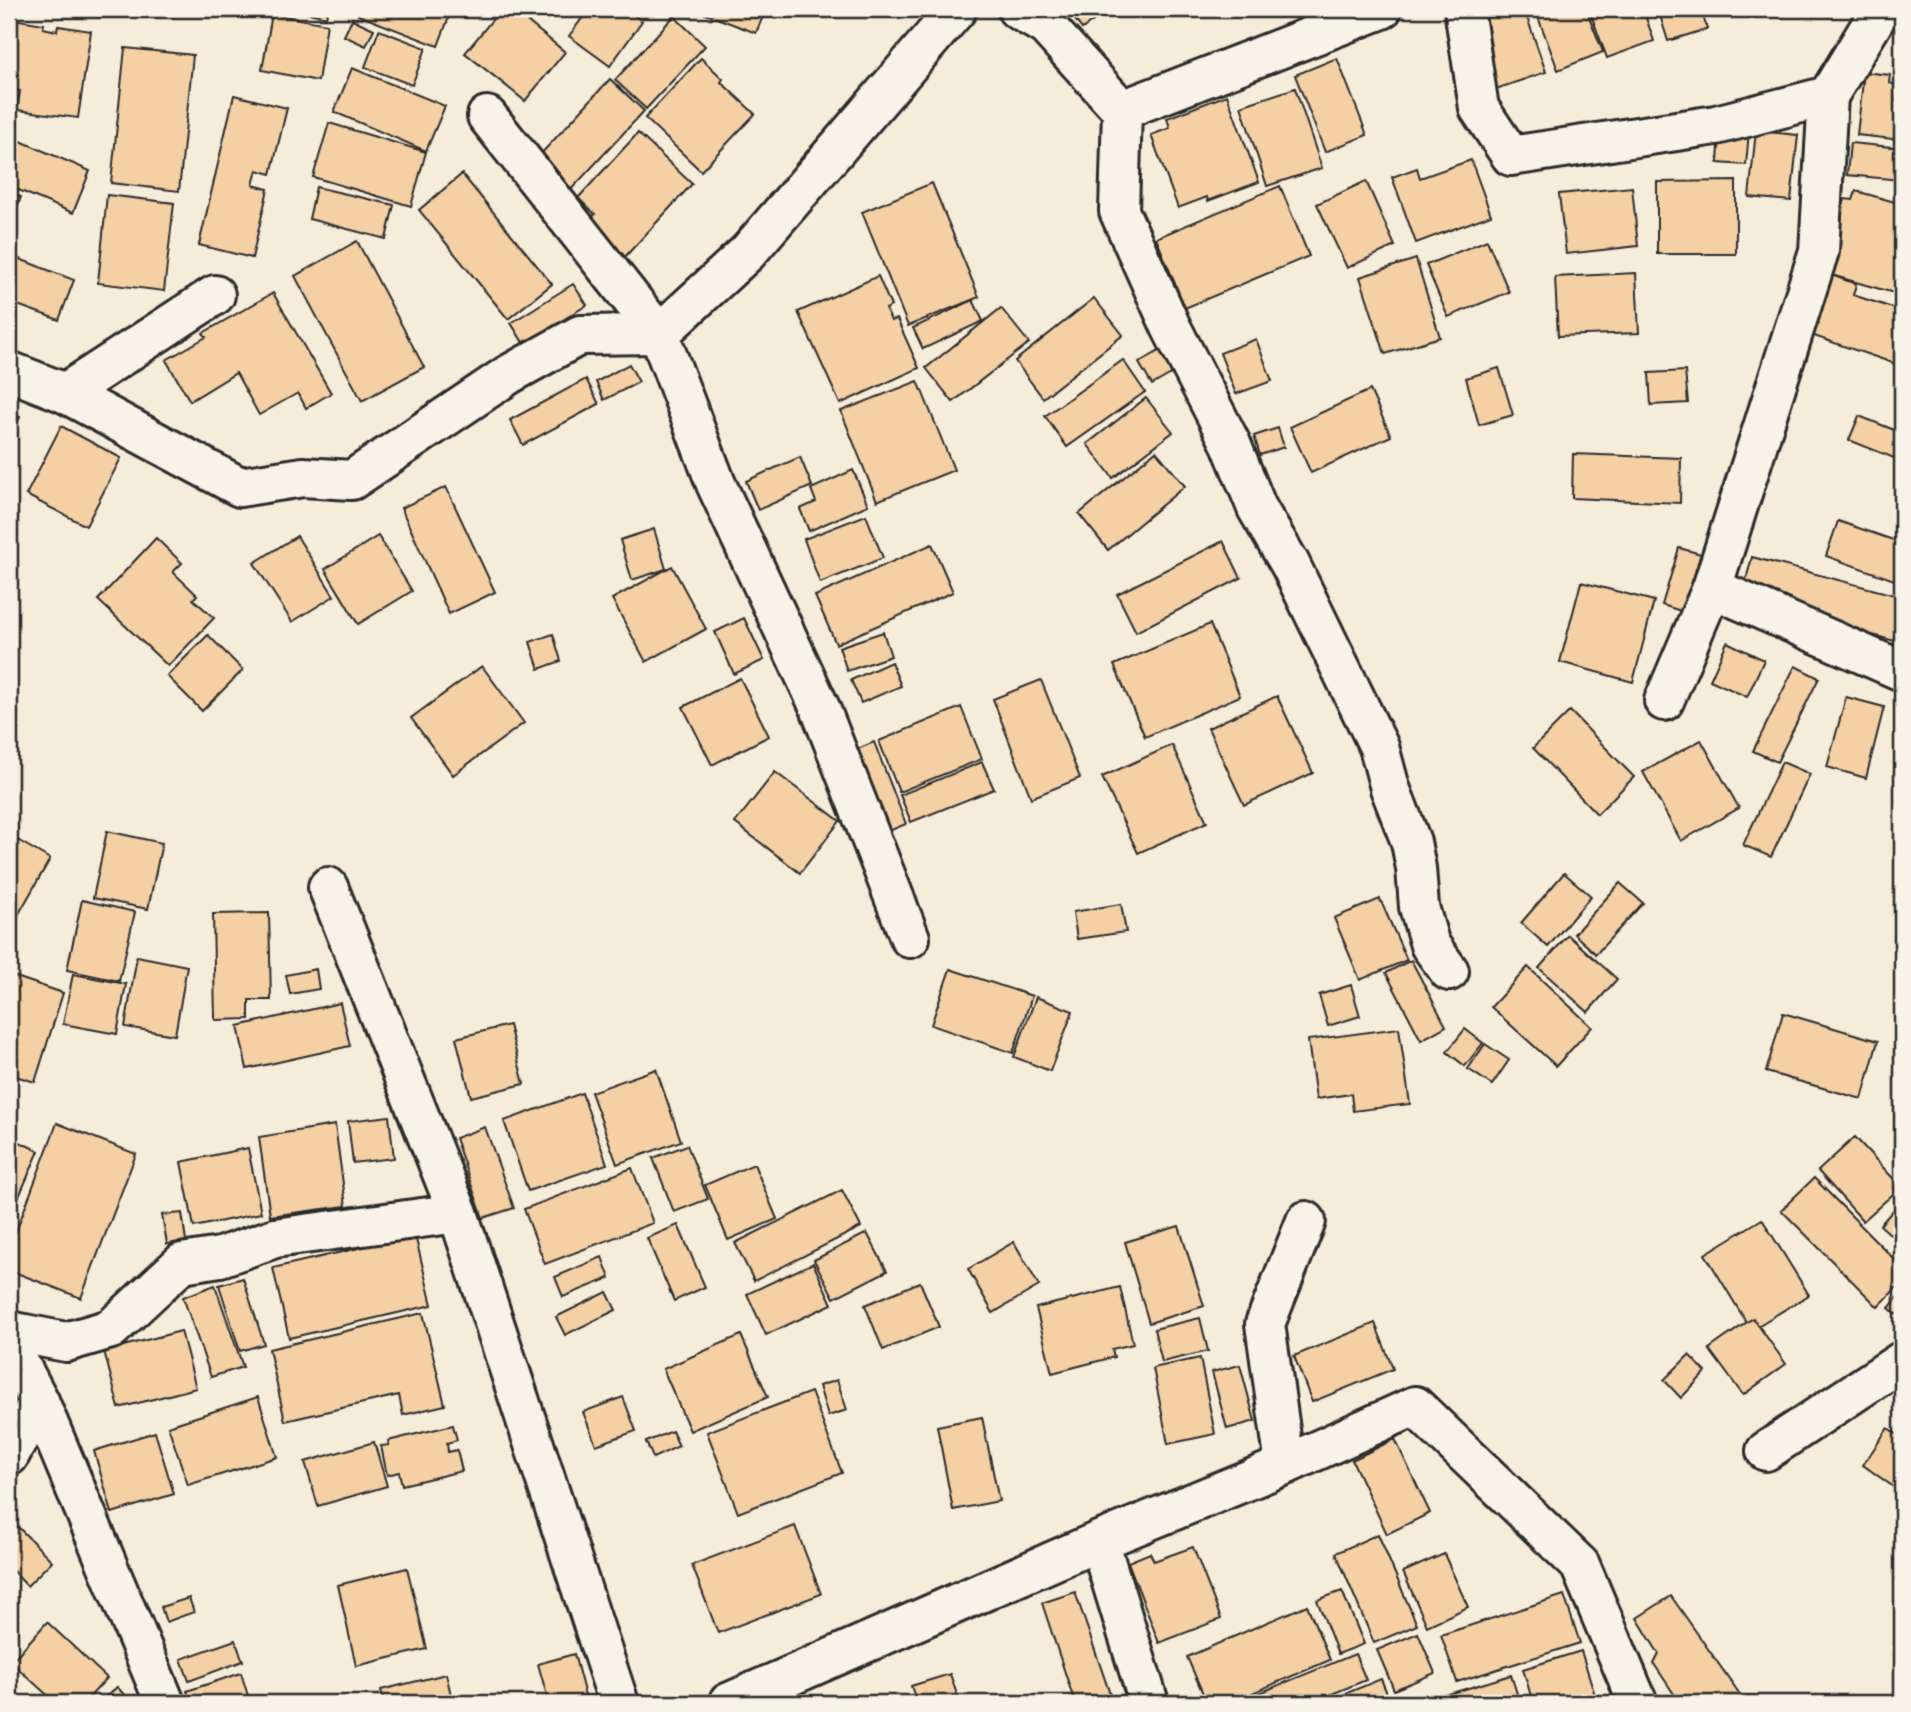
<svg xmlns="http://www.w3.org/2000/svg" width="1911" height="1712" viewBox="0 0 1911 1712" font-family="'Playpen Sans',sans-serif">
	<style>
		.building { fill: #f4d0a4; stroke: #2b2b2b; stroke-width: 2 }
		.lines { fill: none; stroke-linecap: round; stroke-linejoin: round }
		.minor-casing { stroke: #2b2b2b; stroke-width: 44 }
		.minor { stroke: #f7f3e8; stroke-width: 38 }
	</style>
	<rect width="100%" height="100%" fill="#f6ecda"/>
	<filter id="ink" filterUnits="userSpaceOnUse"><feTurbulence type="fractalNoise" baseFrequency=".0143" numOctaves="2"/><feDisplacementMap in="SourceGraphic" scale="14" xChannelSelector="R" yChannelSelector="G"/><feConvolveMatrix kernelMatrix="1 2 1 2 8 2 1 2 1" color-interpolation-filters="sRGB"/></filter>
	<g filter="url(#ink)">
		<!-- building -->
		<g class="building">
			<path d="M292 9H328L326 17Z"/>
			<path d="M361 9H452L438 46 358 15Z"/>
			<path d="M501 9H512L565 52 525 101 465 53Z"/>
			<path d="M589 9H626L642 21 610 66 569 36Z"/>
			<path d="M693 9H766L756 33Z"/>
			<path d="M1067 9H1110L1082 29Z"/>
			<path d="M1503 9H1524L1546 72 1496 89 1472 20Z"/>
			<path d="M1535 9H1586L1603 52 1558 70Z"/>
			<path d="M1589 9H1643L1654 41 1607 58Z"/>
			<path d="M1658 9H1701L1707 29 1668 41Z"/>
			<path d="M272 14 327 24 318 81 262 70Z"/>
			<path d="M674 16 705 46 646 109 615 80Z"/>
			<path d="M13 19 44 24 43 28 57 31 58 26 91 31 78 118 17 110 20 91 9 89V45Z"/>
			<path d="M352 19 374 29 366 46 344 36Z"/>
			<path d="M379 30 426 48 412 85 365 67Z"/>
			<path d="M125 48 193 55 179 191 111 183Z"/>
			<path d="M701 58 723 79 721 82 755 114 701 171 645 118Z"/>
			<path d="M1337 58 1367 135 1325 152 1295 75Z"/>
			<path d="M352 68 445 106 426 151 334 112Z"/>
			<path d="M1864 72 1890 75 1889 83 1898 85 1896 101H1902V140L1857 135Z"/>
			<path d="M610 79 644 111 568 193 538 157Z"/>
			<path d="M1295 88 1322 168 1267 186 1241 106Z"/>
			<path d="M234 95 287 108 271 174 257 170 253 185 268 189 252 258 199 245Z"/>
			<path d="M1227 95 1259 182 1208 201 1207 197 1178 208 1151 135 1170 128 1167 118Z"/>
			<path d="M329 123 426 152 411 206 313 177Z"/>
			<path d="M1720 129 1749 132 1746 165 1718 163Z"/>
			<path d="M1756 131 1798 135 1791 201 1749 197Z"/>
			<path d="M638 133 692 184 623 259 586 224 595 214 578 198Z"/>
			<path d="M9 136 90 171 73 213 9 186Z"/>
			<path d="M1850 143 1902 148 1901 180 1847 175Z"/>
			<path d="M1471 160 1491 215 1416 243 1392 177 1417 168 1420 178Z"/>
			<path d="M462 174 552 284 508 319 419 210Z"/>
			<path d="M1366 181 1395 246 1347 268 1317 204Z"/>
			<path d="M1736 181V254H1657V182Z"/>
			<path d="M932 183 979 297 908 326 862 212Z"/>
			<path d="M1280 186 1309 256 1185 308 1156 238Z"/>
			<path d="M316 187 394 205 386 239 309 219Z"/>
			<path d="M1632 187 1638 246 1566 254 1559 194Z"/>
			<path d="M1856 191 1902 204V263L1894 293 1824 273 1845 199 1853 200Z"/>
			<path d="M9 192 21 197 9 229Z"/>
			<path d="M107 195 174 203 164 291 98 283Z"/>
			<path d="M1487 240 1509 292 1448 317 1426 265Z"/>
			<path d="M357 241 424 367 362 401 295 276Z"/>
			<path d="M9 255 74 280 59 320 9 302Z"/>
			<path d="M1416 259 1440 337 1385 354 1360 277Z"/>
			<path d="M1636 273 1639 333 1558 336 1555 277Z"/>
			<path d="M1826 273 1856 284 1853 295 1902 311V366L1805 333Z"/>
			<path d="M878 276 891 306 886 309 891 321 897 319 919 368 840 404 798 312Z"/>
			<path d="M573 284 587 305 524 344 511 323Z"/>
			<path d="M273 293 331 393 306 408 298 393 259 415 236 373 190 401 166 360 206 337 203 333Z"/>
			<path d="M1094 298 1123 335 1043 398 1015 361Z"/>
			<path d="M973 300 983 321 923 349 913 328Z"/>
			<path d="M1001 308 1029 343 953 402 926 368Z"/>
			<path d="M1256 339 1272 381 1236 394 1220 353Z"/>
			<path d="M1164 348 1178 370 1152 385 1139 363Z"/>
			<path d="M1123 360 1145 392 1067 447 1045 416Z"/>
			<path d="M629 364 639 382 604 400 596 382Z"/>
			<path d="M1499 368 1513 415 1479 425 1466 378Z"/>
			<path d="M1685 371 1688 403 1651 405 1649 373Z"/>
			<path d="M586 379 599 404 523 445 510 420Z"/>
			<path d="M918 381 954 470 877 501 841 411Z"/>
			<path d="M1370 390 1391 436 1311 473 1290 427Z"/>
			<path d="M1146 398 1173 432 1113 478 1087 444Z"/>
			<path d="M9 412 20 417 9 441Z"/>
			<path d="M1859 416 1902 433V452L1899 460 1849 440Z"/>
			<path d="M61 426 121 458 86 526 26 495Z"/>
			<path d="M1278 428 1284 447 1260 455 1254 436Z"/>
			<path d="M1156 451 1185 486 1108 550 1079 514Z"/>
			<path d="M1573 454 1681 458 1680 503 1572 498Z"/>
			<path d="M800 457 812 486 758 510 746 481Z"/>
			<path d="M853 470 868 505 809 531 800 509 816 502 811 489Z"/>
			<path d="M446 487 495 592 449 614 401 508Z"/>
			<path d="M866 515 883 558 820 583 804 539Z"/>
			<path d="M1838 521 1902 543V575L1900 582 1826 556Z"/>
			<path d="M654 529 666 569 632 580 620 540Z"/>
			<path d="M297 536 334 596 292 622 254 563Z"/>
			<path d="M378 536 412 591 358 624 325 569Z"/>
			<path d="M156 538 182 563 173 572 197 595 193 599 214 618 168 666 98 600Z"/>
			<path d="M1223 541 1241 578 1136 632 1117 594Z"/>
			<path d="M932 544 953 592 836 644 815 596Z"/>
			<path d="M1679 548 1701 554 1684 612 1662 605Z"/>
			<path d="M1752 557 1902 597V643L1741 599Z"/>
			<path d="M672 566 706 629 646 662 612 599Z"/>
			<path d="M1581 582 1654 601 1633 682 1560 662Z"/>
			<path d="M744 618 764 660 734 674 715 632Z"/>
			<path d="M1210 624 1240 696 1145 737 1114 665Z"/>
			<path d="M883 632 891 656 847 671 839 647Z"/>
			<path d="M553 634 561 661 539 669 530 642Z"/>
			<path d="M208 635 243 670 202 711 167 676Z"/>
			<path d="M1727 642 1764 660 1747 697 1710 680Z"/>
			<path d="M891 662 901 686 861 703 851 680Z"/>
			<path d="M482 666 524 723 453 775 411 718Z"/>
			<path d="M1795 666 1819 678 1777 762 1753 751Z"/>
			<path d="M740 678 769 736 712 765 683 707Z"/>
			<path d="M1041 680 1080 778 1031 798 993 699Z"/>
			<path d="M1277 696 1313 773 1244 805 1208 728Z"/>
			<path d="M1846 697 1884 707 1866 778 1827 767Z"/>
			<path d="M961 707 982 759 899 792 879 741Z"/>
			<path d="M1570 711 1634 777 1597 814 1533 748Z"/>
			<path d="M1701 740 1739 808 1681 841 1643 772Z"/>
			<path d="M874 742 906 824 874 837 843 755Z"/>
			<path d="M1172 745 1207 822 1138 853 1102 777Z"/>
			<path d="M982 762 994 789 911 822 900 795Z"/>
			<path d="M1782 762 1810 774 1771 857 1743 845Z"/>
			<path d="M775 772 840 821 800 873 735 823Z"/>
			<path d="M107 831 162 843 148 909 93 898Z"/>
			<path d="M9 835 50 859 9 931Z"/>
			<path d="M1564 873 1591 896 1548 947 1521 923Z"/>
			<path d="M1620 883 1643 903 1596 954 1574 934Z"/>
			<path d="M1380 899 1407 960 1360 980 1334 918Z"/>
			<path d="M82 900 135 912 119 981 67 970Z"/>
			<path d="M1121 904 1126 932 1077 939 1073 912Z"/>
			<path d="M269 913 271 1000H249V1019L215 1020 213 914Z"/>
			<path d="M1568 935 1617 979 1588 1012 1539 968Z"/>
			<path d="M137 956 187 966 175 1035 125 1027Z"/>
			<path d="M1411 960 1446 1026 1421 1040 1386 973Z"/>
			<path d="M1528 967 1592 1027 1556 1066 1491 1007Z"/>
			<path d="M316 969 319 989 290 994 286 975Z"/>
			<path d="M950 969 1032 996 1013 1053 931 1025Z"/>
			<path d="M73 974 126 984 117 1034 63 1024Z"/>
			<path d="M13 976 63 993 35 1082 9 1074V990Z"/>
			<path d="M1351 985 1360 1016 1328 1026 1319 995Z"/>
			<path d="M1036 997 1073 1011 1050 1071 1014 1057Z"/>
			<path d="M340 1003 350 1046 247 1069 238 1026Z"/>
			<path d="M1783 1013 1878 1041 1862 1099 1766 1072Z"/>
			<path d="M509 1025 524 1084 471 1097 456 1038Z"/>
			<path d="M1399 1028 1410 1104 1353 1111 1351 1094 1316 1099 1308 1040Z"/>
			<path d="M1465 1029 1483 1043 1465 1066 1447 1052Z"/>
			<path d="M1485 1044 1509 1060 1492 1085 1468 1069Z"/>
			<path d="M656 1069 681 1141 617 1164 591 1092Z"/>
			<path d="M582 1093 607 1164 528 1191 504 1121Z"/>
			<path d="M389 1116 394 1158 353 1163 348 1121Z"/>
			<path d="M57 1123 136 1154 81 1298 9 1270V1250Z"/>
			<path d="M335 1125 346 1206 270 1216 259 1137Z"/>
			<path d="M485 1127 514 1208 483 1218 455 1138Z"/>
			<path d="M9 1137 39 1151 9 1219Z"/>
			<path d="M1855 1137 1901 1187 1863 1221 1818 1171Z"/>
			<path d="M687 1145 708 1199 674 1212 653 1158Z"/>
			<path d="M248 1148 261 1213 194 1227 181 1162Z"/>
			<path d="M754 1164 777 1219 728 1240 705 1185Z"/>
			<path d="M632 1168 653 1223 545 1264 524 1209Z"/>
			<path d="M1814 1178 1902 1267V1282L1878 1307 1781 1210Z"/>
			<path d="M842 1190 861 1227 754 1281 735 1243Z"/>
			<path d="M1902 1200V1245L1880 1225Z"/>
			<path d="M182 1213 186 1241 167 1244 162 1215Z"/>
			<path d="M1762 1219 1809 1295 1751 1330 1705 1254Z"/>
			<path d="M678 1225 705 1287 674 1301 647 1238Z"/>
			<path d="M1179 1226 1204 1306 1149 1323 1125 1242Z"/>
			<path d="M867 1233 887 1271 834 1298 814 1260Z"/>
			<path d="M415 1235 432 1305 289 1338 273 1268Z"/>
			<path d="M1014 1242 1039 1286 993 1313 968 1269Z"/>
			<path d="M602 1257 610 1278 563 1297 555 1277Z"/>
			<path d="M813 1263 832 1304 766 1335 747 1294Z"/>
			<path d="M243 1278 264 1344 240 1351 219 1285Z"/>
			<path d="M920 1282 939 1327 883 1350 865 1305Z"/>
			<path d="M215 1285 243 1367 211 1377 183 1297Z"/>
			<path d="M1120 1287 1133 1344 1112 1349 1114 1357 1052 1373 1036 1308Z"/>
			<path d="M607 1292 616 1310 565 1335 556 1317Z"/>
			<path d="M1902 1292V1319L1889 1308Z"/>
			<path d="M423 1313 445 1405 403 1415 399 1395 285 1421 269 1349Z"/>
			<path d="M1200 1318 1208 1351 1162 1362 1154 1329Z"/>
			<path d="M1753 1318 1786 1364 1743 1395 1709 1349Z"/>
			<path d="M1375 1323 1393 1369 1312 1402 1294 1356Z"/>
			<path d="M181 1331 196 1388 119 1408 104 1351Z"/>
			<path d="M741 1335 768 1397 690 1431 663 1369Z"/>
			<path d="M1689 1355 1706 1372 1681 1398 1664 1380Z"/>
			<path d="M1200 1358 1215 1434 1168 1444 1153 1368Z"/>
			<path d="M1240 1365 1255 1421 1227 1429 1212 1372Z"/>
			<path d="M837 1380 847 1410 828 1416 819 1386Z"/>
			<path d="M811 1392 842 1473 738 1513 707 1432Z"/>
			<path d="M258 1397 277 1457 188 1485 168 1426Z"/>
			<path d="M623 1397 636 1431 596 1445 583 1412Z"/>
			<path d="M982 1417 999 1501 953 1510 937 1426Z"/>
			<path d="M453 1425 457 1440 447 1443 448 1452 457 1450 462 1471 402 1485 399 1472 387 1475 381 1446 389 1445 388 1441Z"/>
			<path d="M1888 1428 1902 1438V1493L1863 1465Z"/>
			<path d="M672 1431 679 1446 653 1458 646 1442Z"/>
			<path d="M155 1432 174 1494 112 1513 94 1451Z"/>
			<path d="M1395 1439 1430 1513 1387 1534 1352 1460Z"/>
			<path d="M374 1442 387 1486 318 1506 305 1462Z"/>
			<path d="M10 1519 52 1561 27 1586 9 1567Z"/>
			<path d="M795 1526 821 1594 718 1633 692 1565Z"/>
			<path d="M1378 1534 1417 1625 1374 1643 1336 1553Z"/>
			<path d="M1193 1547 1221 1619 1159 1643 1128 1562 1150 1553 1154 1561Z"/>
			<path d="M1444 1554 1468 1607 1427 1626 1403 1572Z"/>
			<path d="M407 1568 427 1649 356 1666 338 1585Z"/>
			<path d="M1342 1591 1364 1644 1338 1654 1317 1600Z"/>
			<path d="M1075 1592 1113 1703H1075L1042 1603Z"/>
			<path d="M1564 1595 1580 1643 1457 1682 1441 1635Z"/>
			<path d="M1671 1596 1746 1703H1680L1654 1664 1659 1654 1637 1618Z"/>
			<path d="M189 1598 194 1612 166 1622 161 1607Z"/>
			<path d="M1307 1605 1330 1660 1229 1703H1207L1187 1657Z"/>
			<path d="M47 1622 107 1678 84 1703H56L11 1662Z"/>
			<path d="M1418 1633 1435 1673 1394 1690 1377 1650Z"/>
			<path d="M235 1640 243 1661 189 1681 181 1659Z"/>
			<path d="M1581 1651 1596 1698 1579 1703H1533L1523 1669Z"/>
			<path d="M574 1654 587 1703H549L538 1664Z"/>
			<path d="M1355 1654 1366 1680 1310 1703H1235Z"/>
			<path d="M241 1673 249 1699 237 1703H191L187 1691Z"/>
			<path d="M446 1674 453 1703H384L381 1690Z"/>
			<path d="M950 1674 960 1703H917L911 1686Z"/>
			<path d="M1511 1675 1520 1703H1419Z"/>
			<path d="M1381 1679 1391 1703H1332L1330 1700Z"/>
			<path d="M117 1687 132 1703H99Z"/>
		</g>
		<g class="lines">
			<!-- minor casing -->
			<g class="minor-casing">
				<g id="minor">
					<path d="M1017 9 1046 26 1122 110 1119 211 1171 327 1231 444 1257 508 1290 564 1379 747 1390 788 1411 842 1416 868 1419 907 1430 945 1449 971"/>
					<path d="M1464 9 1479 108 1511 156 1716 125 1828 96 1881 9"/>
					<path d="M1122 110 1382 9"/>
					<path d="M487 116 659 334 716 484 820 708 910 938"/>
					<path d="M9 371 65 393 240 487 303 477 352 480 508 375 580 335 659 334 748 252 957 9"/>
					<path d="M65 393 215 295"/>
					<path d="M1712 588 1902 671"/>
					<path d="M1664 701 1712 588 1819 251 1828 96"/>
					<path d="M328 887 458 1213 619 1703"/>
					<path d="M9 1331 66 1342 111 1329 182 1263 220 1257 275 1238 458 1213"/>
					<path d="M9 1344 39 1401 165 1703"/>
					<path d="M1766 1451 1902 1361"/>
					<path d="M9 1456 39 1401"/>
					<path d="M1285 1465 1415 1406 1580 1565 1638 1703"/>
					<path d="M1099 1541 1149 1703"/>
					<path d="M728 1703 1099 1541 1285 1465 1265 1324 1306 1221"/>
				</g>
			</g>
			<!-- minor -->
			<use href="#minor" class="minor"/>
		</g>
	</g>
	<!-- margin -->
	<rect width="1911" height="1712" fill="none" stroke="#f7f3e8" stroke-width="35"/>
	<rect x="18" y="18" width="1876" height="1677" fill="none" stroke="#2b2b2b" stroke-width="2.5" filter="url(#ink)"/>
</svg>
